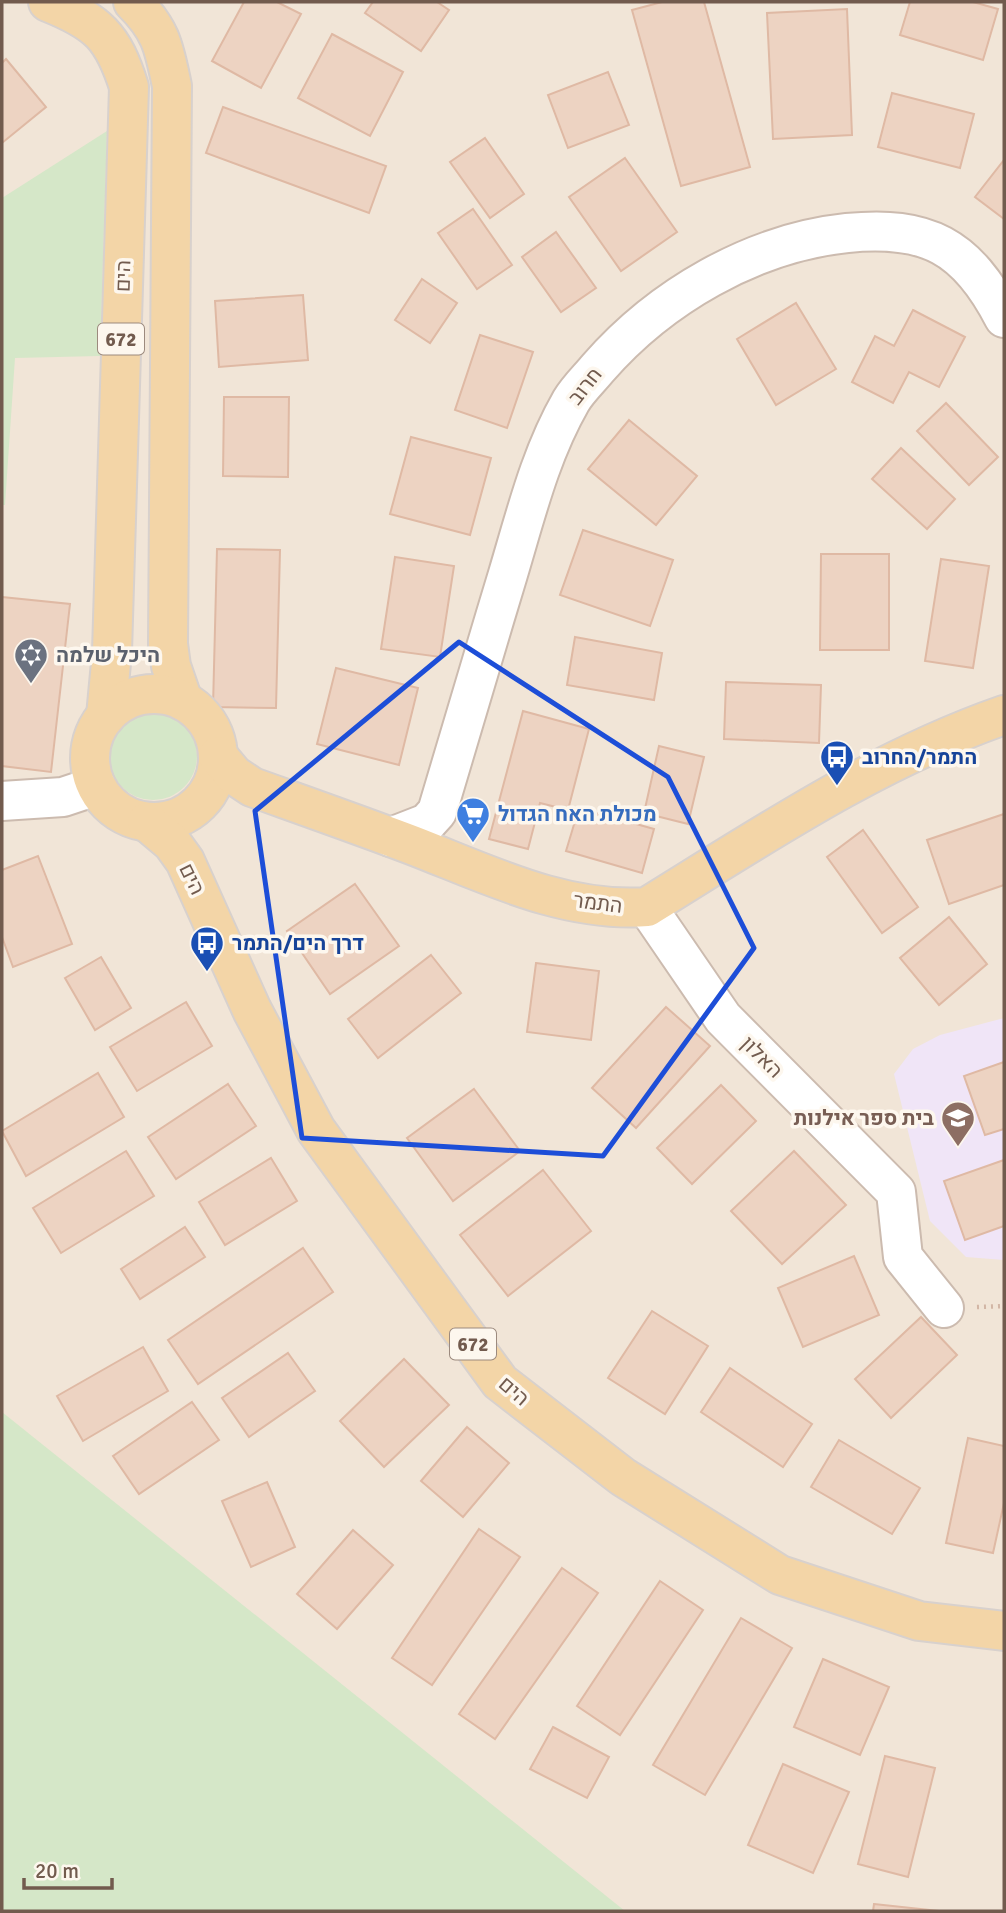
<svg xmlns="http://www.w3.org/2000/svg" width="1006" height="1913" viewBox="0 0 1006 1913" font-family="Signika,Heebo,sans-serif">
	<style>
		.residential { fill: #f1e5d7 }
		.education { fill: #f0e5f7 }
		.green { fill: #d5e7c8 }
		.building { fill: #edd3c2; stroke: #dfb9a4; stroke-width: 2 }
		.lines { fill: none; stroke-linecap: round; stroke-linejoin: round }
		.minor-casing { stroke: #ccbbaf; stroke-width: 42 }
		.major-casing { stroke: #d8d1cd; stroke-width: 42 }
		.path { stroke: #d2b6a5; stroke-width: 4.5; stroke-dasharray: 2 5; stroke-linecap: butt }
		.minor { stroke: #fff; stroke-width: 38 }
		.major { stroke: #f3d5a7; stroke-width: 38 }
		.marked { fill: none; stroke: #1d4ed8; stroke-width: 5; stroke-linejoin: round }
		.labels { text-anchor: middle; stroke-width: 7; stroke-linejoin: round; paint-order: stroke }
		.shield { fill: #fdf7ee; stroke: #9c8a7e; stroke-width: 2 }
		.shield-label { font-size: 19px; font-weight: bold; fill: #725b4e }
		.street-label { font-size: 21px; fill: #725b4e; stroke: #fdf7ee }
		.worship-label { font-size: 21px; font-weight: bold; fill: #5b616d; stroke: #fdf7ee; text-anchor: start }
		.transit-label { font-size: 21px; font-weight: bold; fill: #164399; stroke: #fdf7ee; text-anchor: start }
		.shop-label { font-size: 21px; font-weight: bold; fill: #366cbe; stroke: #fdf7ee; text-anchor: start }
		.education-label { font-size: 21px; font-weight: bold; fill: #785e54; stroke: #fdf7ee; text-anchor: end }
	</style>
	<rect width="100%" height="100%" fill="#faf3e8"/>
	<!-- residential -->
	<rect class="residential" x="2" y="2" width="1002" height="1909"/>
	<!-- education -->
	<path class="education" d="M1004 1018V1260L966 1257 930 1221 894 1074 913 1049 940 1035Z"/>
	<!-- green -->
	<g class="green">
		<path d="M107 131 100 356 15 358 5 505H2V198Z"/>
		<circle cx="153" cy="756" r="44"/>
		<path d="M2 1412 625 1911H2Z"/>
	</g>
	<!-- building -->
	<g class="building">
		<path d="M244 2H277L301 14 261 88 212 61Z"/>
		<path d="M373 2H437L449 10 421 51 365 13Z"/>
		<path d="M662 2H704L750 167 681 186 632 10Z"/>
		<path d="M910 2H973L998 9 983 60 900 35Z"/>
		<path d="M847 9 852 135 773 139 767 13Z"/>
		<path d="M332 34 403 72 370 136 298 98Z"/>
		<path d="M6 59 46 107 2 143V63Z"/>
		<path d="M608 72 629 125 568 148 548 95Z"/>
		<path d="M892 93 974 114 960 168 878 147Z"/>
		<path d="M223 107 386 166 369 213 206 153Z"/>
		<path d="M485 138 524 194 490 218 450 162Z"/>
		<path d="M625 158 677 232 621 271 569 197Z"/>
		<path d="M1004 160V219L975 197Z"/>
		<path d="M473 209 512 265 477 289 438 233Z"/>
		<path d="M556 232 596 288 561 312 522 257Z"/>
		<path d="M422 279 457 303 430 343 395 320Z"/>
		<path d="M303 295 308 360 219 367 215 301Z"/>
		<path d="M796 303 836 369 776 405 737 339Z"/>
		<path d="M913 310 965 337 939 387 909 372 893 403 852 382 875 336 894 346Z"/>
		<path d="M480 335 533 352 507 428 455 410Z"/>
		<path d="M224 397H289L288 477 223 476Z"/>
		<path d="M946 403 998 457 969 485 917 431Z"/>
		<path d="M629 420 697 476 656 525 588 469Z"/>
		<path d="M411 437 491 458 470 535 390 514Z"/>
		<path d="M901 448 955 499 927 529 872 479Z"/>
		<path d="M583 530 673 560 650 626 560 595Z"/>
		<path d="M217 549 280 550 276 708 213 707Z"/>
		<path d="M821 554H889V650H820Z"/>
		<path d="M395 557 454 566 440 657 381 649Z"/>
		<path d="M941 559 989 566 973 668 925 661Z"/>
		<path d="M2 597 70 604 51 772 2 766Z"/>
		<path d="M575 637 662 653 654 700 567 685Z"/>
		<path d="M336 668 418 688 399 765 317 744Z"/>
		<path d="M726 682 821 685 819 743 724 739Z"/>
		<path d="M523 711 589 729 568 810 540 803 528 849 489 839Z"/>
		<path d="M659 746 704 757 688 824 644 813Z"/>
		<path d="M579 808 654 829 642 873 566 851Z"/>
		<path d="M1004 814V885L949 904 927 840Z"/>
		<path d="M863 830 918 907 882 933 827 857Z"/>
		<path d="M38 856 72 944 13 967 2 937V870Z"/>
		<path d="M355 884 399 946 330 994 287 931Z"/>
		<path d="M949 917 987 964 939 1005 900 958Z"/>
		<path d="M431 955 461 993 378 1058 348 1019Z"/>
		<path d="M101 957 131 1008 95 1030 65 978Z"/>
		<path d="M536 963 599 971 591 1040 527 1032Z"/>
		<path d="M186 1002 212 1046 137 1091 110 1047Z"/>
		<path d="M666 1007 710 1046 636 1128 592 1088Z"/>
		<path d="M1004 1062V1129L985 1135 964 1076Z"/>
		<path d="M98 1073 124 1117 26 1176 2 1131Z"/>
		<path d="M228 1084 256 1126 176 1179 148 1137Z"/>
		<path d="M721 1085 756 1121 692 1184 657 1148Z"/>
		<path d="M474 1089 520 1151 453 1201 407 1138Z"/>
		<path d="M126 1151 154 1196 61 1253 33 1208Z"/>
		<path d="M794 1151 846 1205 782 1264 731 1211Z"/>
		<path d="M271 1158 297 1201 225 1245 199 1202Z"/>
		<path d="M1004 1160V1226L965 1240 944 1181Z"/>
		<path d="M543 1170 591 1231 508 1296 460 1235Z"/>
		<path d="M185 1227 205 1257 140 1299 121 1269Z"/>
		<path d="M303 1248 333 1292 198 1384 168 1340Z"/>
		<path d="M854 1256 879 1315 803 1347 778 1288Z"/>
		<path d="M652 1311 708 1346 665 1414 608 1378Z"/>
		<path d="M921 1317 957 1355 891 1418 855 1379Z"/>
		<path d="M143 1347 168 1391 83 1441 57 1396Z"/>
		<path d="M288 1353 315 1391 249 1437 222 1398Z"/>
		<path d="M404 1359 449 1405 384 1467 340 1421Z"/>
		<path d="M730 1368 812 1424 783 1467 701 1412Z"/>
		<path d="M192 1402 219 1440 139 1494 113 1456Z"/>
		<path d="M467 1427 509 1463 463 1517 421 1481Z"/>
		<path d="M968 1438 1004 1446V1503L993 1553 946 1543Z"/>
		<path d="M839 1440 920 1488 892 1534 811 1487Z"/>
		<path d="M267 1482 295 1547 251 1567 222 1501Z"/>
		<path d="M479 1529 520 1557 432 1685 392 1658Z"/>
		<path d="M353 1530 393 1565 337 1629 297 1594Z"/>
		<path d="M562 1568 598 1593 495 1739 459 1714Z"/>
		<path d="M660 1581 703 1610 620 1735 577 1706Z"/>
		<path d="M741 1618 792 1648 705 1795 653 1765Z"/>
		<path d="M823 1659 889 1687 860 1755 794 1727Z"/>
		<path d="M553 1727 609 1757 587 1798 530 1769Z"/>
		<path d="M885 1756 935 1768 908 1877 858 1864Z"/>
		<path d="M783 1764 849 1792 813 1873 748 1845Z"/>
		<path d="M874 1904 939 1911H873Z"/>
	</g>
	<g class="lines">
		<!-- minor casing -->
		<g class="minor-casing">
			<g id="minor">
				<path d="M2 801 63 797 96 786"/>
				<path d="M391 837 427 823 437 812C461 732 484 653 508 574 526 514 540 455 571 401 578 389 589 379 598 368 660 297 752 243 847 233 927 225 967 246 1004 318"/>
				<path d="M647 907 723 1018 896 1192 903 1257 944 1308"/>
			</g>
		</g>
		<!-- major casing -->
		<g class="major-casing">
			<g id="major">
				<path d="M48 2C98 22 113 36 129 87L112 652 106 716"/>
				<path d="M133 2C162 31 164 48 172 86L168 644 171 666 183 701"/>
				<circle cx="154" cy="758" r="64"/>
				<path d="M218 756 234 775 252 787C305 806 359 825 412 845 487 874 564 913 647 907 762 836 875 760 1004 715"/>
				<path d="M147 822 172 843 185 861 252 1010 316 1130 500 1382 623 1477 780 1575 919 1621 1004 1631"/>
			</g>
		</g>
		<!-- path -->
		<path class="path" d="M977 1307 1004 1306"/>
		<!-- minor -->
		<use href="#minor" class="minor"/>
		<!-- major -->
		<use href="#major" class="major"/>
	</g>
	<!-- marked area -->
	<path class="marked" d="M459 642 668 777 754 948 603 1156 302 1138 255 811Z"/>
	<!-- icons -->
	<defs>
		<g id="synagogue-pin" transform="scale(1.75)"><path d="M0 17L-7.5 6A9.5 9.5 0 1 1 7.5 6Z" fill="#6b7280" stroke="#fdf7ee"/><path d="M0-6.5L5.6 3.2H-5.6ZM0 6.5L5.6-3.2H-5.6Z" fill="#fff"/></g>
		<g id="bus-pin" transform="scale(1.75)"><path d="M0 17L-7.5 6A9.5 9.5 0 1 1 7.5 6Z" fill="#1a4fb4" stroke="#fdf7ee"/><path d="M-5-6H5V4H4V6H2V4H-2V6H-4V4H-5ZM-3.5-4V0h7V-4ZM-3.5 1.2v1.5H-2V1.2ZM2 1.2v1.5H3.5V1.2Z" fill="#fff"/></g>
		<g id="supermarket-pin" transform="scale(1.75)"><path d="M0 17L-7.5 6A9.5 9.5 0 1 1 7.5 6Z" fill="#3f7fe0" stroke="#fdf7ee"/><path d="M-6-5.5h2.5l.6 2H6L4.5 2H-2.5L-4.4-4H-6ZM-1.5 3.2a1.3 1.3 0 1 0 .1 0ZM3 3.2a1.3 1.3 0 1 0 .1 0Z" fill="#fff"/></g>
		<g id="school-pin" transform="scale(1.75)"><path d="M0 17L-7.5 6A9.5 9.5 0 1 1 7.5 6Z" fill="#8d6e63" stroke="#fdf7ee"/><path d="M0-5L7-2L0 1L-7-2ZM-4 1L0 2.5L4 1V4Q0 6-4 4Z" fill="#fff"/></g>
	</defs>
	<g fill-rule="evenodd">
		<use href="#synagogue-pin" x="31" y="655"/>
		<use href="#bus-pin" x="837" y="757"/>
		<use href="#supermarket-pin" x="473" y="814"/>
		<use href="#bus-pin" x="207" y="943"/>
		<use href="#school-pin" x="958" y="1118"/>
	</g>
	<g class="labels">
		<!-- shield labels -->
		<g class="shield">
			<rect x="98" y="323.5" width="46" height="31" rx="5"/>
			<rect x="450" y="1328.5" width="46" height="31" rx="5"/>
		</g>
		<g class="shield-label">
			<text x="121" y="346">672</text>
			<text x="473" y="1351">672</text>
		</g>
		<!-- street labels -->
		<g class="street-label">
			<text transform="translate(123 276) rotate(-88)" y="7">הים</text>
			<text transform="translate(585 386) rotate(-52)" y="7">חרוב</text>
			<text transform="translate(192 879) rotate(64)" y="7">הים</text>
			<text transform="translate(598 903) rotate(7)" y="7">התמר</text>
			<text transform="translate(762 1057) rotate(45)" y="7">האלון</text>
			<text transform="translate(514 1391) rotate(41)" y="7">הים</text>
		</g>
		<!-- worship labels -->
		<g class="worship-label">
			<text x="56" y="662">היכל שלמה</text>
		</g>
		<!-- transit labels -->
		<g class="transit-label">
			<text x="862" y="764">התמר/החרוב</text>
			<text x="232" y="950">דרך הים/התמר</text>
		</g>
		<!-- shop labels -->
		<g class="shop-label">
			<text x="498" y="821">מכולת האח הגדול</text>
		</g>
		<!-- education labels -->
		<g class="education-label">
			<text x="934" y="1125">בית ספר אילנות</text>
		</g>
	</g>
	<!-- border -->
	<rect width="1006" height="1913" fill="none" stroke="#725b4e" stroke-width="7"/>
	<!-- scale -->
	<path d="M24 1878v10h88v-10" fill="none" stroke="#725b4e" stroke-width="3.5"/>
	<text x="35" y="1878" font-size="21" fill="#725b4e" stroke="#fdf7ee" stroke-width="5" paint-order="stroke">20 m</text>
</svg>
